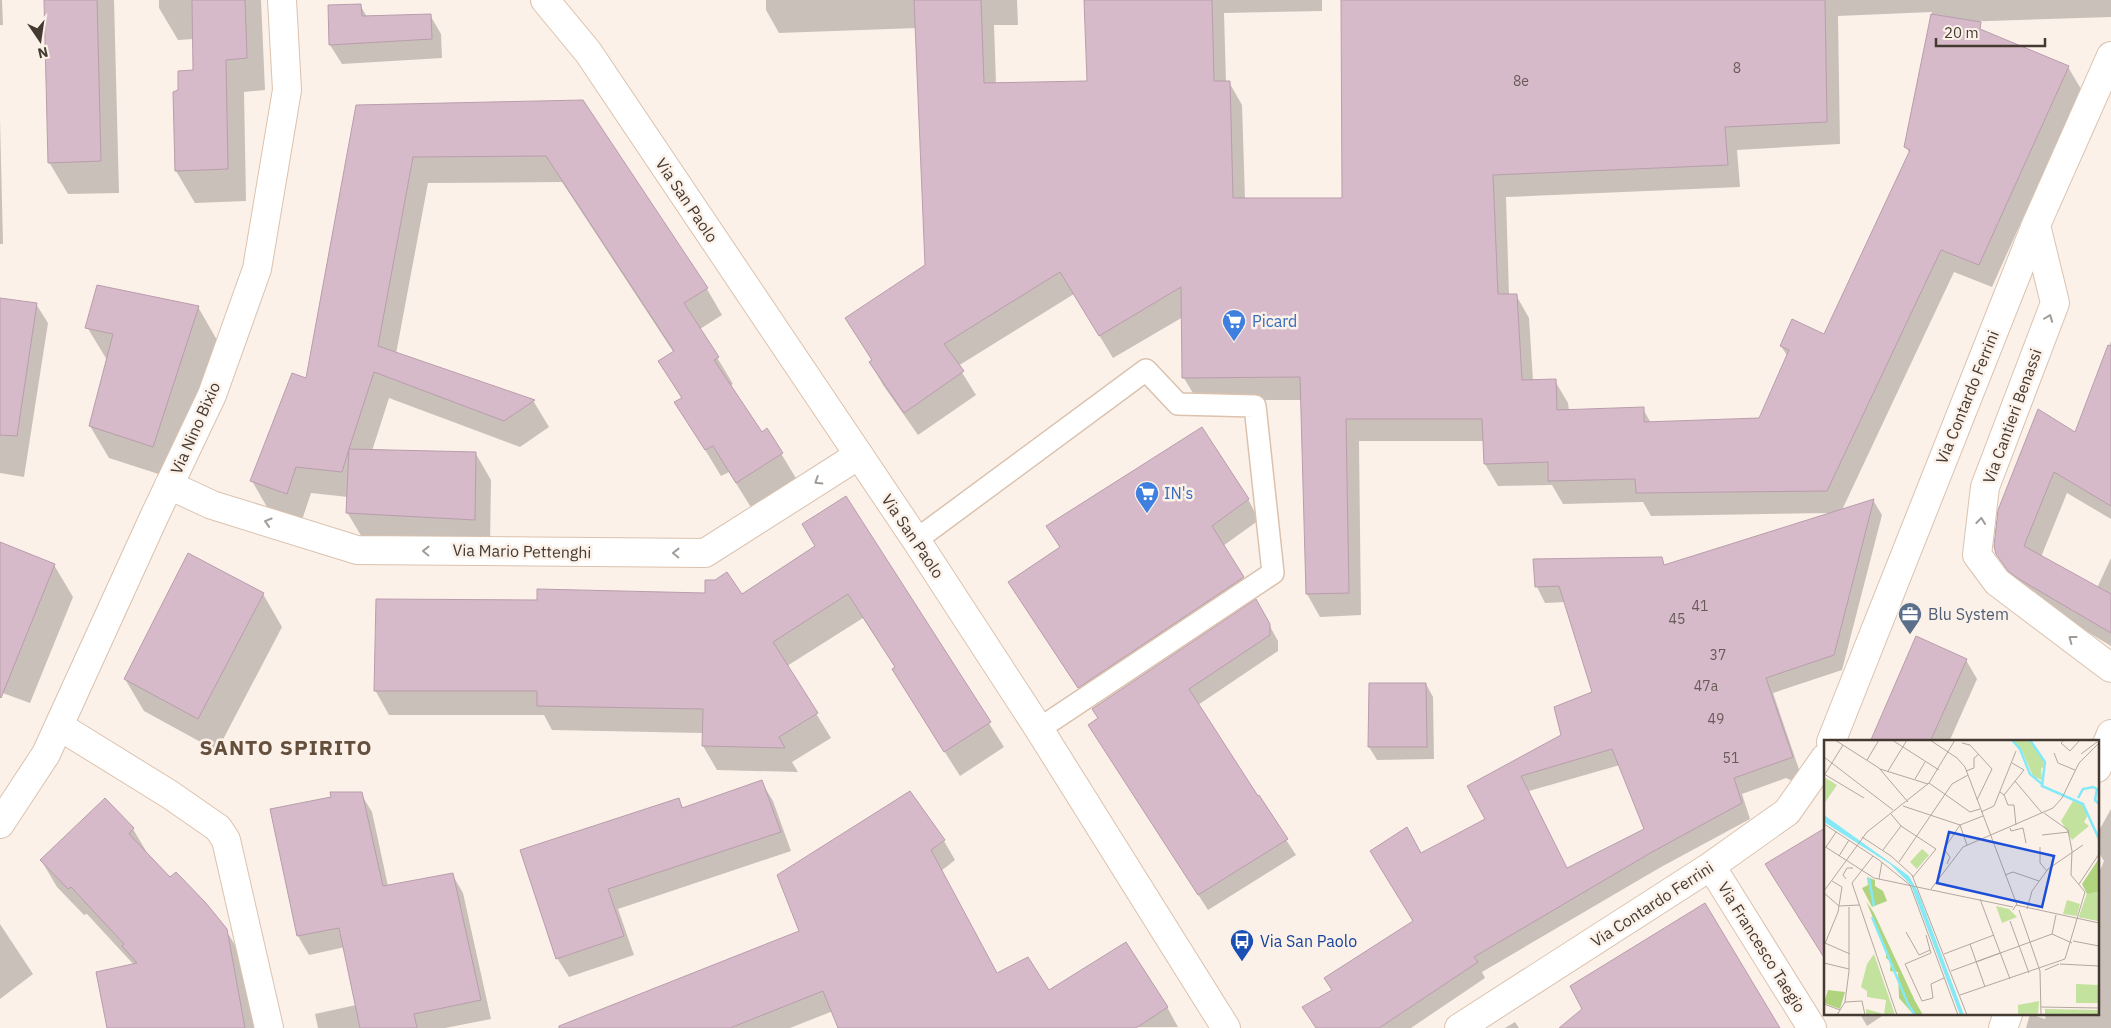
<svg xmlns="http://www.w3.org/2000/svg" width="2111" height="1028" viewBox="0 0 2111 1028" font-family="'IBM Plex Sans',sans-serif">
<rect width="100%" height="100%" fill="#fbf1e8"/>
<!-- shadow -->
<path fill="#0003" fill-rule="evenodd" d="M0,0H2L3,25H0Z
M45,0H114L119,193L68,194L49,162Z
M159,0H261L265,90L244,92L246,201L195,203L176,171L180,91L194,71V39L178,40L159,8Z
M766,0H1017L1018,25H994L996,84L1088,82L1085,0H1322V11L1224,13L1226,82H1229L1242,105L1245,199H1343L1342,0H2111V17L1959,22L2068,67L2081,89L1992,287L1954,272L1842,510L1873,500L1882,515L1842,670L1773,693L1805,787L1786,778L1742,794L1750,819L1661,867L1482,972L1485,978L1411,1028H1316L1333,991L1414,922L1421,854L1487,820L1469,787L1563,735L1594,693L1565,602L1545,603L1537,587L1534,560L1661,558L1665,566L1830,513L1651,516L1643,502L1563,504L1552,485L1498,486L1485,464L1484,441H1359L1361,615L1320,617L1307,594L1302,400H1197L1184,378L1183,317L1113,358L1074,294L958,366L976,395L918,435L883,385L870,362L872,361L847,319L926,266L917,28L779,33L766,10ZM1932,12L1906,147L1910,154L1824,335L1781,346L1788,357L1760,419L1651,423L1643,409L1569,411L1568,403L1555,381H1533L1529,318L1516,295H1509L1506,197L1740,187L1737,150L1840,144L1838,16ZM1620,765L1645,830L1567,869L1529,791Z
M360,5L367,17L430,15L441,34L442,58L342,64L330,45Z
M582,101L707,289L722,315L700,329L733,384L730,386L762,433L767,430L797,480L752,509L729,472L721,476L676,402L682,399L660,361L674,353L562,182L428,183L396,354L534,402L549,427L520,447L389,398L372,451L476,454L491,480L490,545L363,539L347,512L348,497L311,493L302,520L267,507L252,481L307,380L357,106Z
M0,119L3,244H0Z
M0,299L36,304L48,323L24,477L0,473Z
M198,307L217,340L171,478L109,458L90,426L107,360L87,327Z
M2111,341V519L2067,493L2041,557L2097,588L2111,558V646L2023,593L1997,553L2076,434Z
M846,497L1004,747L960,776L908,694L896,668L863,618L787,666L831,738L792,762L798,772L717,770L703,746V733L552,730L544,715H389L375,690L538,601L741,595L817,547Z
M1248,499L1259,520L1223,546L1254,597L1091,708L1022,603L1060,548L1048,527Z
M0,544L54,565L73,597L30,703L0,692Z
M189,555L263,594L282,627L217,751L144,711L125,679Z
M1256,601L1278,641V651L1198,705L1296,855L1208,910L1089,725Z
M1966,660L1977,679L1949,742H1872Z
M1426,684L1433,697L1434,759L1377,760L1369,747Z
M761,781L773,801L791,851L618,909L634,955L569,977L557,958L521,851L678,799L684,809Z
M361,794L372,812L388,886L452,874L463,893L491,1019L445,1028H318L315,1014L356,1005L345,947L309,955L298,936L271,810Z
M105,800L133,829L149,856L170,879L226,930L242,957L255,1028H109L134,965L87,914L84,915L57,887L41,860Z
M2111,809V1028H2026L2030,1014L2045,1019L2046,1014H2097V877L2104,861L2097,850V834Z
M944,841L955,860L941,871L997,974L1049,992L1167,1007L1178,1027L843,1028L833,1011L790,1028H592L801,932Z
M0,924L33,974L0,999Z
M1860,1014H1885L1867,1026Z
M1515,1022L1519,1028H1505Z"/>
<!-- building -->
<path fill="#d7bac9" stroke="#b99dac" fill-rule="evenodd" d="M44,0H97L101,161L48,163Z
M192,0H245L247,58L226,60L228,169L175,171L173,92L178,90V71L193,70Z
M914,0H981L984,83L1087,81L1084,0H1212L1214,81H1230L1233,198H1342L1341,0H1825L1827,122L1725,127L1728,165L1493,175L1498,294H1517L1522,380L1556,379L1557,410L1644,407V422L1759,418L1789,350L1780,346L1792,319L1824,334L1910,150L1904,147L1931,14L1981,22L1980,29L2069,66L1979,265L1941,250L1827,491L1636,493L1635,479L1548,481V462L1484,464L1482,419H1346L1349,593L1306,594L1300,377L1182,378L1181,287L1099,336L1060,272L944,344L964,371L904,413L869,362L872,360L845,318L925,265Z
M361,4L362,16L431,14L432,39L329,45L328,5Z
M583,100L708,288L684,303L719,357L714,360L762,432L767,428L783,453L736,483L713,446L705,450L674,402L682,398L658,361L674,351L546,156L413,157L378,346L535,400L504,421L374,372L349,449L476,452L475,520L346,513L349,449L342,472L296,467L287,494L250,481L292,373L306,378L356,105Z
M97,285L199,306L153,447L89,426L113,334L85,328Z
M0,298L37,303L17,436L0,435Z
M2108,345L2111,346V506L2054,472L2024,546L2111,594V633L2019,579L2008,571L1996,554L1994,546L1998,510L2038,409L2075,432Z
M1202,427L1249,499L1212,526L1244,577L1078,688L1008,582L1060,547L1046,526Z
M846,496L991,722L944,752L892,669L895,667L848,594L773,642L818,713L779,737L785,748L702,746L703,709L537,706V691H374L376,599L537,600V589L705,593V580H715L727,572L742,594L815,546L802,524Z
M1874,499L1834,655L1766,678L1793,757L1734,778L1742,803L1652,852L1474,957L1478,962L1379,1028H1316L1302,1007L1332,990L1324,978L1413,921L1370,851L1407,827L1421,853L1485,819L1467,786L1561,735L1554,707L1592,692L1559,586L1535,587L1533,559L1662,557L1664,565ZM1612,749L1644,829L1567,868L1521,776Z
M0,542L55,564L1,698L0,697Z
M188,553L264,593L198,719L124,679Z
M1256,599L1270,624V635L1189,689L1258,796L1259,795L1288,839L1198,895L1088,725L1098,718L1092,709Z
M1916,636L1967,659L1930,742H1870Z
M1369,683H1426L1427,747H1368Z
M762,780L781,832L608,889L624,936L556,959L520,850L679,798L682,808Z
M910,791L945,840L931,850L997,973L1028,957L1049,990L1126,942L1168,1007L1136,1028H838L823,991L730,1028H559V1026L799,931L777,875Z
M330,792H362L383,886L453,873L481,1000L414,1014L417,1028H360L339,928L297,936L270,809L331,797Z
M105,798L134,828L129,834L170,877L176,872L206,903L227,929L245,1028H107L96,972L137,963L122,946L124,944L71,887L68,889L40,860Z
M1825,828V959L1765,864Z
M1705,903L1780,1028H1559L1582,1009L1570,986Z"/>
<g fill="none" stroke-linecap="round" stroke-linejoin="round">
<!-- lane casing -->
<g stroke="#dbc2ae" stroke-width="24">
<path id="lane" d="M916,540L1146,370L1178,404L1255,406L1273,573L1039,729"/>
</g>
<!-- street casing -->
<g stroke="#dbc2ae" stroke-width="30">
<path id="street" d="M2036,225L2055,303L1985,487L1977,555L1997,582L2111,668
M169,485L212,505L357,550L705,553L859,455
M59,726L169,794L218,828L226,840L269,1028
M1831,742L2036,225L2111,56
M2097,768L2111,734
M0,824L46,754L154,517L212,395L257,269L287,90L282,0
M1711,866L1812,1028
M1459,1028L1711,866L1787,812L1825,758
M2003,1028L2008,1014"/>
</g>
<!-- secondary casing -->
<g stroke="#dbc2ae" stroke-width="30">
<path id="secondary" d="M545,0L588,52L916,540L1039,729L1226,1028"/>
</g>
<!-- lane -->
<use href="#lane" stroke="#fff" stroke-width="21"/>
<!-- street -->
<use href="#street" stroke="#fff" stroke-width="28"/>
<!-- secondary -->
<use href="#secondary" stroke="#fff" stroke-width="28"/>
</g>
<!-- one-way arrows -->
<defs><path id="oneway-chevron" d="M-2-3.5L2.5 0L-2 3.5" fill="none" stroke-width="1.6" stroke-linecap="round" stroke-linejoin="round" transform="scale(1.25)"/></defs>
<g stroke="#a29c98">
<use href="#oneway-chevron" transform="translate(2049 318) rotate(-69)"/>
<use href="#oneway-chevron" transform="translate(818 481) rotate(148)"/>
<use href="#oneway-chevron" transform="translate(1981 521) rotate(-83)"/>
<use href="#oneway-chevron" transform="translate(268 522) rotate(-163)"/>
<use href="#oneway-chevron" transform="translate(426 551) rotate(-179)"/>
<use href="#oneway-chevron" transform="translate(676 553) rotate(-179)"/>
<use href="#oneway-chevron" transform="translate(2072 639) rotate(-143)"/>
</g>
<!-- icons -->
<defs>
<g id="supermarket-pin" transform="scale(1.25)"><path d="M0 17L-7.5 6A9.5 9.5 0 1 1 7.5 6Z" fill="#3f7fe0" stroke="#fbf1e8"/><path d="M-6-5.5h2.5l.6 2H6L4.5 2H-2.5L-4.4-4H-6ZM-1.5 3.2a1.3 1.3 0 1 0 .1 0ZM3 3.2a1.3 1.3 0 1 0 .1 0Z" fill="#fff"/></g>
<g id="office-pin" transform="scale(1.25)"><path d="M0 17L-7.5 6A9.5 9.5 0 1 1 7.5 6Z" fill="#5c6f8a" stroke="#fbf1e8"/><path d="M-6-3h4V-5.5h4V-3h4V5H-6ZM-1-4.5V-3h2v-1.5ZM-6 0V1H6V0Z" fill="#fff"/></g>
<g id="bus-pin" transform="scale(1.25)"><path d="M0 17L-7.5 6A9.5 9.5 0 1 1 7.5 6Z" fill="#1a4fb4" stroke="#fbf1e8"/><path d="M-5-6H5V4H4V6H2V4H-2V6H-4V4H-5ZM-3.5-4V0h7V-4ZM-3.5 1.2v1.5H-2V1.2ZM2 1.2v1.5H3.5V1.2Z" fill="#fff"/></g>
</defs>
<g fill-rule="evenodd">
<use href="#supermarket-pin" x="1234" y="321"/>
<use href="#supermarket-pin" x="1147" y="493"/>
<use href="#office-pin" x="1910" y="614"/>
<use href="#bus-pin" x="1242" y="941"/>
</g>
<g text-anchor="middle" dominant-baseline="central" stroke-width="5" stroke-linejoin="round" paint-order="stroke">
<!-- number labels -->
<g font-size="14" fill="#695a58">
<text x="1737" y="68">8</text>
<text x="1521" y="81">8e</text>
<text x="1700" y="606">41</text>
<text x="1677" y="619">45</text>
<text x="1718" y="655">37</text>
<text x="1706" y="686">47a</text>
<text x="1716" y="719">49</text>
<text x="1731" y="758">51</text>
</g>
<!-- street labels -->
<g font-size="16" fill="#443a32" stroke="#fbf1e8">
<text transform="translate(687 200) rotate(56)">Via San Paolo</text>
<text transform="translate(1967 397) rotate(-68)">Via Contardo Ferrini</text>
<text transform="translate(2012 416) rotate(-70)">Via Cantieri Benassi</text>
<text transform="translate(195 428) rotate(-66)">Via Nino Bixio</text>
<text transform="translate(913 536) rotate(56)">Via San Paolo</text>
<text transform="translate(522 551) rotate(1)">Via Mario Pettenghi</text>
<text transform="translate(1652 904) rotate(-33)">Via Contardo Ferrini</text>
<text transform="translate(1762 947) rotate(58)">Via Francesco Taegio</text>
</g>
<!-- shop labels -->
<g font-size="16" fill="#366cbe" stroke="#fbf1e8" text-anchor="start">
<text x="1252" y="321">Picard</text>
<text x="1164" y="493">IN's</text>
</g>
<!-- service labels -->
<g font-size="16" fill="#4e5e75" stroke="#fbf1e8" text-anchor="start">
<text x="1928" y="614">Blu System</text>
</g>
<!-- transit labels -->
<g font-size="16" fill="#164399" stroke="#fbf1e8" text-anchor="start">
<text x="1260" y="941">Via San Paolo</text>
</g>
<!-- district labels -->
<g font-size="21" font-weight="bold" letter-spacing="1" fill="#644f3d" stroke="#fbf1e8">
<text x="286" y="747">SANTO SPIRITO</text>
</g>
</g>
<!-- overview -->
<g transform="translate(1824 740)">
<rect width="275" height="275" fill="#fbf1e8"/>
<path d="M252,244L275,245V263H252Z" fill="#c3e29e"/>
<path d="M274,120L275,121V181L255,177L263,154L258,144ZM43,137L51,140V146L59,151L63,161L48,167L38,148L44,145ZM42,161L50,173L91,261L99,275H90L75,258L74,232L66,231L67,222L62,218V209ZM4,250L21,252L16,269L0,263Z" fill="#afd47d"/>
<path d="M221,269L275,270V275H221Z" fill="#c3e29e"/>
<path d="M0,37L13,45L0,64ZM98,109L105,115L93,129L86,122ZM275,151V181L255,177L263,154ZM243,160L256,164L253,176L239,174ZM172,166L185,169L193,177L178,183ZM215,261L214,275H194V265Z" fill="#c3e29e"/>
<path d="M188,0H206L216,13L221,25L217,29L218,40L209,36L199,13ZM249,61L260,65L263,77L260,82L265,86L248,100L237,81ZM50,214L71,275H42V269L60,274L62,260L43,257V251L37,247L43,224Z" fill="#c3e29e"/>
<path d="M0,75L85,136L94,152L140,275H136L87,145L66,124L0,82Z" fill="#84e9f7"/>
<path fill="none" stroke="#84e9f7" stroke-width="2.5" d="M188,0L196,9L206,34L218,44M206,0L221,22L218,46L259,64L275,99M254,58L259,49L269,47L273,49L271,60L275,64M45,138L50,166M48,177L84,264L91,275"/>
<path fill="none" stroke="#b2a89f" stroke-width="1" d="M11,0L55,28L84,62M68,0L115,30M106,0L133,18L141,27L193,165M240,0L237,3L246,11L256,0M138,3L146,5L168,29L153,60M230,13L234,23L251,30M257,14L273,2M0,17L69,70M43,20L55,0M56,29L104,44M64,31L83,0M142,31L150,28V18L155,14M0,34L40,58M1,34L19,5M91,39L101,22M191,41L218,73M105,43L146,72L156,69M176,52L180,55L200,30L188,23M180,55L184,65H190L192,85M79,66L136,85L120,109L126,117L123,124M157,72L170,66L192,11M220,73L244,90L248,111L247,135L261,152L241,219M67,74L77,86L112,109L89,137M0,84L55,120L86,145L134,275M186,88L187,91L199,88L202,103M218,95L245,92M38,97L67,116L88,135L143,275M143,105L136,85L159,76M0,106L50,138L189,167M2,107L12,92M216,107V123L223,131M59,110L77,86M15,116L25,100M75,122L128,44L144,35M181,135L189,132L215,141M22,139L19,135L23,128H29M55,139L58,122M28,143L73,275M28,143L49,116M255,144L275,114M107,149L139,107L229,68L238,58L255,23L275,3M0,151L43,92L105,43L131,0M0,153L15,166L35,165M156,159L186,239M203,169L208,151L224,129L259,105M189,170L192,165L275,183M195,170L216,231L217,275M186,181L205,233M82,192L95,215L106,210L102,195M228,194L248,203M249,201L275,206M1,203L26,214M146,204L161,247M0,206L14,172L18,147L8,141M106,210L107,213L81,224L98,261L109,258L107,244L120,238M120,214L170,195M152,222L228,194L232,175M0,223L25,229M236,224L275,226M221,230L235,224M127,231L176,213M136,255L241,219M21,262L38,261L41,275M0,264L16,270M217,267L275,268M13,275L21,262L25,231V167"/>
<path fill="#1d4ed8" fill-opacity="0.15" stroke="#1d4ed8" stroke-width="2.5" d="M125,92L230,116L218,167L113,143Z"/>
<rect width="275" height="275" fill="none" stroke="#443a32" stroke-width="2.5"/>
</g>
<!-- north arrow -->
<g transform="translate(40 40) rotate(167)" stroke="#fbf1e8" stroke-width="4" paint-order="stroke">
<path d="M0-4L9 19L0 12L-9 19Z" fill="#443a32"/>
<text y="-8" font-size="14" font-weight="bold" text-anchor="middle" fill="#443a32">N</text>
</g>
<!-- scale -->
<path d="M1936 38v8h109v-8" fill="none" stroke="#443a32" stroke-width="2.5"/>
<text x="1944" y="38" font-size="15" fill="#443a32" stroke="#fbf1e8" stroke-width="4" paint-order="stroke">20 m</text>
</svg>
